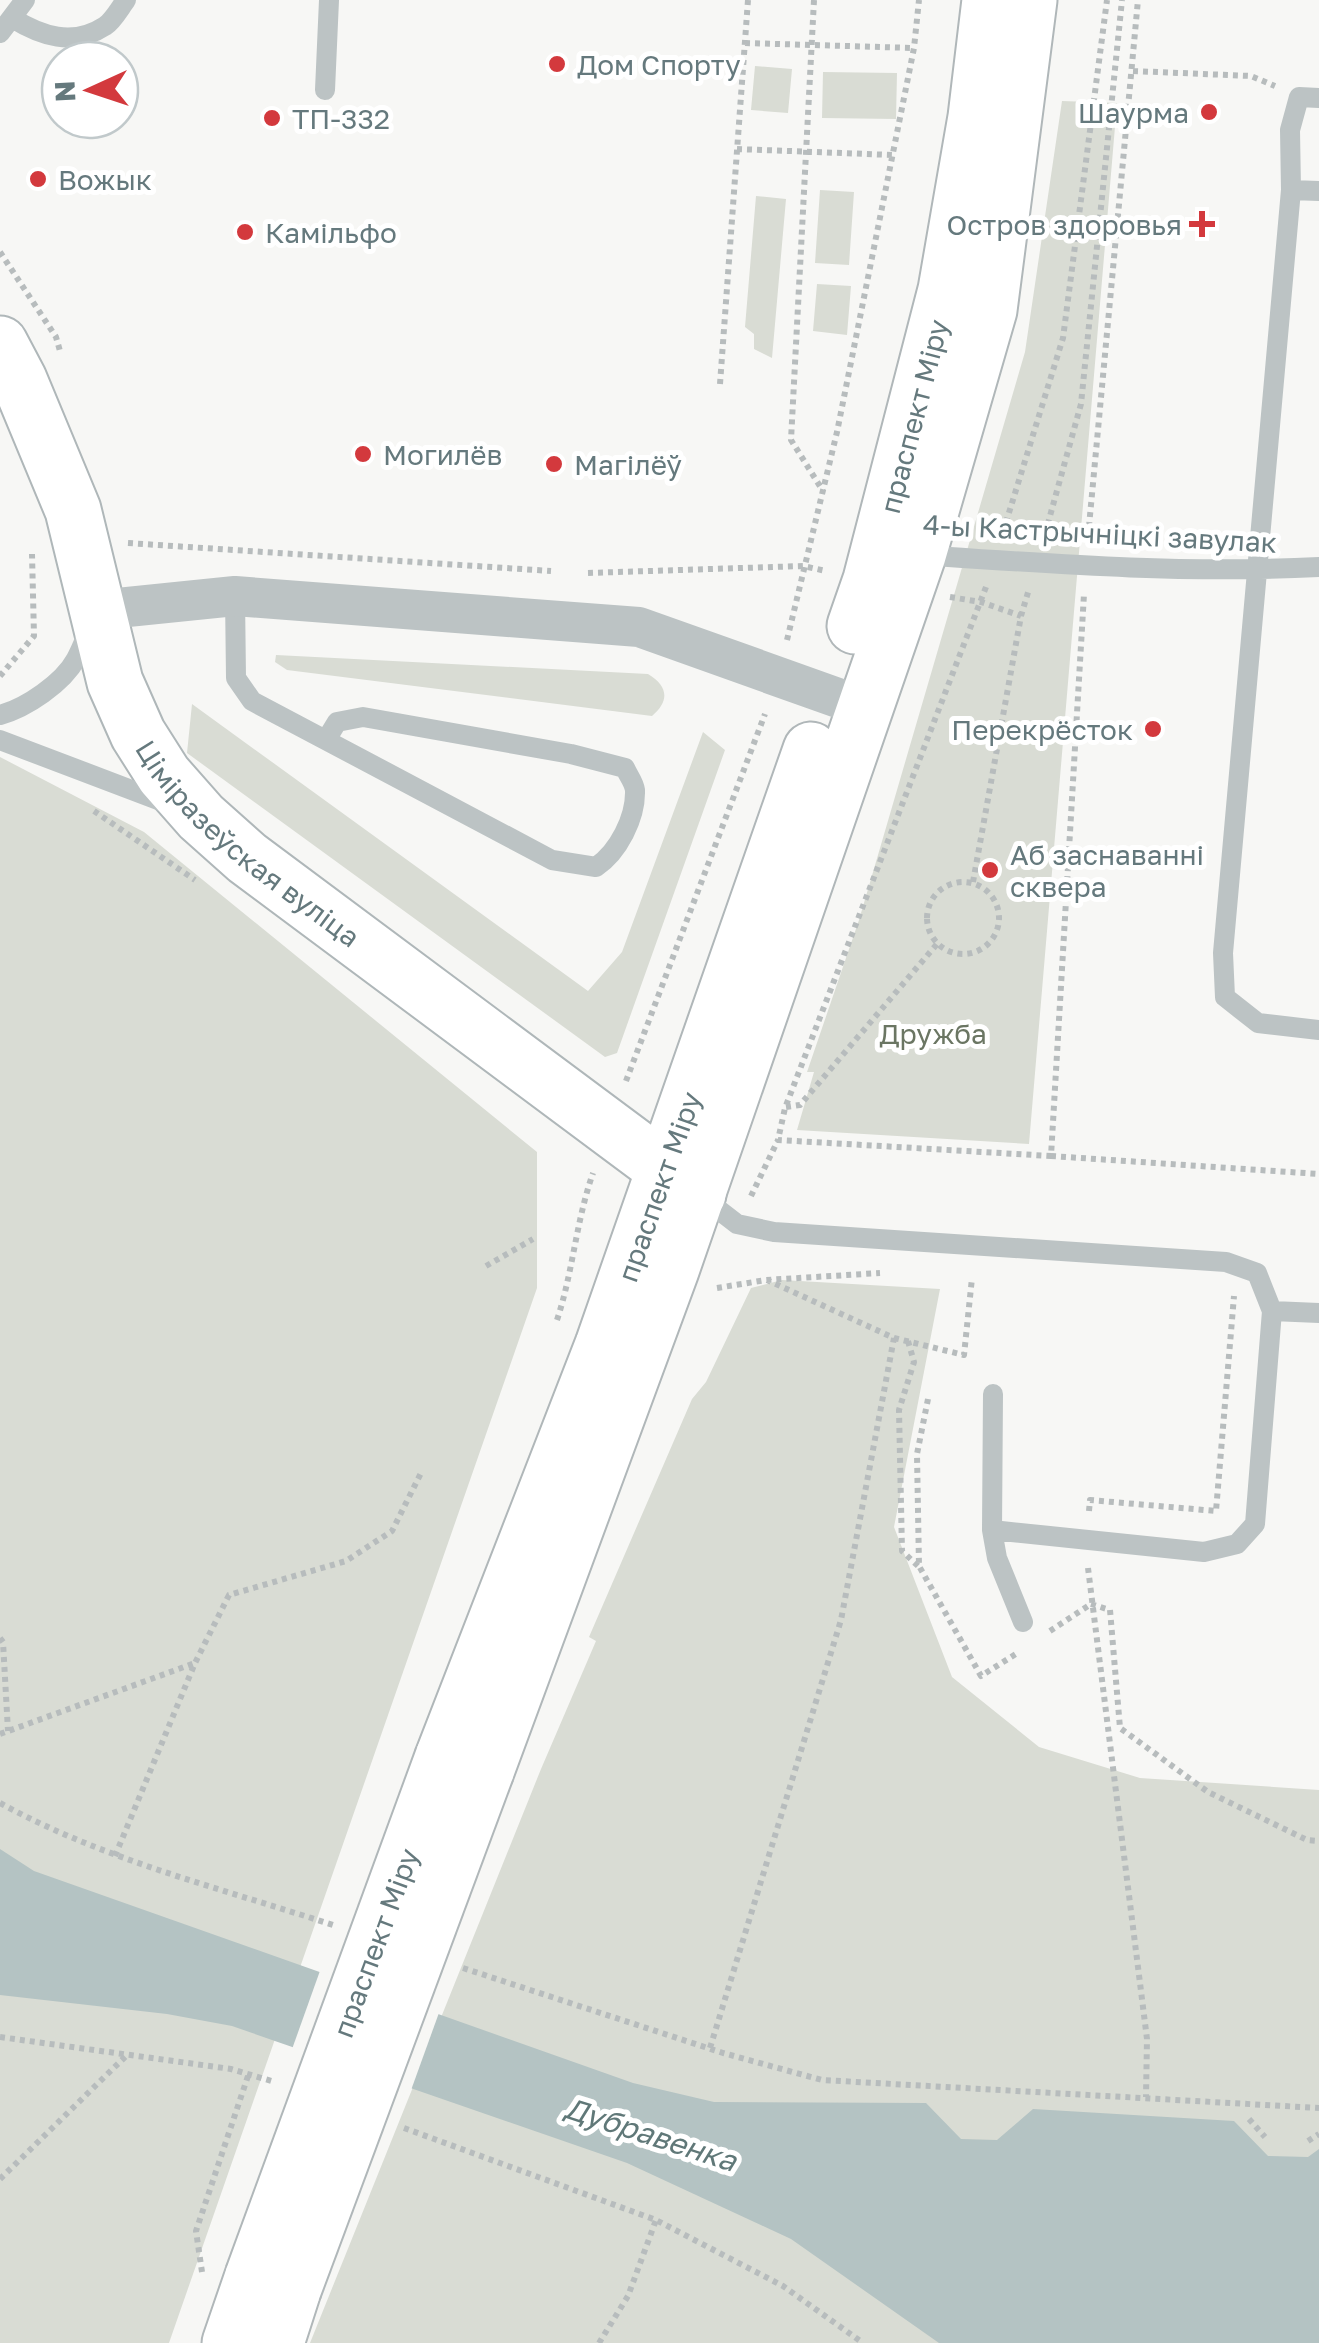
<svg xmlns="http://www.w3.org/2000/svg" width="1319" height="2343" viewBox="0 0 1319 2343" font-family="'Golos Text',sans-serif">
<rect width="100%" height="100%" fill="#f7f7f5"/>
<!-- green -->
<path fill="#d9dcd4" d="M755,66L792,69L788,113L751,110Z
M823,72L897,73L896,119L822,118Z
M1062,101L1117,103L1029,1144L797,1130L814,1072H807L859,920L1025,352Z
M820,190L854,192L849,265L815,263Z
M756,196L786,199L772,358L754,349V334L745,327Z
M817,284L851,286L847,335L813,331Z
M276,655L648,674C668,686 670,701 652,716L287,670L275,662Z
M192,704L588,991L622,952L703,732L725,750L617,1053L605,1057L187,753Z
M0,757L144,832L537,1152V1288L169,2343H0Z
M782,1280L940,1289L894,1527L952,1677L1039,1747L1140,1778L1319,1790V2343H310L541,1769L596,1641L589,1637L692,1399L706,1382L751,1288Z"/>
<!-- water -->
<path fill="#b4c3c3" d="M0,1849L34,1871L633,2083L714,2102L926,2103L961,2139L997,2140L1033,2109L1234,2121L1268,2156L1308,2157L1319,2149V2343H939L791,2239L627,2163L232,2026L167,2014L0,1995Z"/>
<!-- pier -->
<path fill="#f7f7f5" d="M321,1968L440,2010L410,2093L291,2052Z"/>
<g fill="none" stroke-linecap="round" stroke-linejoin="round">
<!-- secondary casing -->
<g stroke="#afb7b9" stroke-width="59">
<g id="secondary">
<path id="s1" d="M0,344L19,380L73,510L115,682L138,734L164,775L201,817L247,858L698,1194"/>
</g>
</g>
<!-- primary casing -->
<g stroke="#b0b7b9" stroke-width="59">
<g id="primary">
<path id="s2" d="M855,626L871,580L946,290L976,117L990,0"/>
<path id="s3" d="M443,1757L603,1345L811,750"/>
<path d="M486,1771L671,1270L918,555L989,310L1029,0"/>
<path d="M230,2343L253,2276"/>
<path d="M276,2343L293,2290"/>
</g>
</g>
<!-- path -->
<path stroke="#b7bcbd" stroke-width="6" stroke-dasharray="5 5" stroke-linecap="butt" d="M814,0L791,440L823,491
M745,43L914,48
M1133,71L1251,76L1275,86
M737,149L893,155
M0,252L56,337L60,351
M720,384L748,0
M1003,532L1063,338L1107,0
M1045,534L1081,404L1122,0
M1088,537L1138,0
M128,543L551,571
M588,573L803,566L826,571
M986,587L785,1108L778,1140L1051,1156L1084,594
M950,597L981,602L1021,616
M787,640L837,432L914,48L919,0
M0,676L34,636L32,554
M94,811L195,880
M927 918a36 36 0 1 1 72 0a36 36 0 1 1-72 0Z
M973,882L1021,616L1029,589
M626,1081L765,714
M786,1107L800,1105L937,944
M1051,1156L1319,1174
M751,1196L778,1140
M486,1266L533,1239
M717,1288L766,1280L880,1273
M557,1320C573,1272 576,1221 593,1173
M894,1338L964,1355L972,1278
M908,1341L914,1362L899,1410L902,1551L918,1566
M928,1399L917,1454L919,1566L981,1676L1019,1652
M1089,1511L1090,1500L1216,1511L1234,1296
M1088,1568L1147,2039L1146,2097
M1091,1604L1110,1610L1120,1728L1208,1792L1307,1840L1319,1841
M1050,1631L1091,1604
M0,1638L3,1642L8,1731
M0,1734L195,1663
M0,1803C104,1860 220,1888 333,1925
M115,1856L195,1663L229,1595L346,1561L392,1531L422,1471
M463,1968L723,2053L822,2080L1319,2108
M0,2037L231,2069L275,2082
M710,2048L841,1620L894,1338L767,1280
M1249,2119L1265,2137
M404,2128L656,2220L783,2286L863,2343
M1308,2141L1319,2134
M0,2179L127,2055
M202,2272L196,2231L249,2073
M599,2343L628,2296L656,2220"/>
<!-- service -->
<path stroke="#bcc3c4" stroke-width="20" d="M12,18C41,36 73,47 105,26C113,21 120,8 126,0
M0,33L25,0
M325,90L329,0
M1319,98L1299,97L1290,130L1291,190L1223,953L1225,997L1258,1023L1319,1030
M1291,190L1319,191
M921,555C1053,564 1186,574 1319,567
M235,596L236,678L252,701L552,860L596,867C618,852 636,818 635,790C634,782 628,775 625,768L571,754L363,717L337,722L326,740
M0,715C26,708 63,683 76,659C81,650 85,639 89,630
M0,740L171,805
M702,1197L737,1224L774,1232L1226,1262L1257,1273L1272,1311L1255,1524L1237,1544L1204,1552L992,1530L993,1394
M1272,1311L1319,1313
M992,1530L997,1558L1023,1622"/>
<!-- minor -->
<path stroke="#bcc3c4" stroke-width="40" d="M98,610L235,596L639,627L866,708"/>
<!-- secondary -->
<use href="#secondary" stroke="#fff" stroke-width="55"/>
<!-- primary -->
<use href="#primary" stroke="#fff" stroke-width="55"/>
<!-- primary-bridge casing -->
<g stroke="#b0b7b9" stroke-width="59" stroke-linecap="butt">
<g id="primary-bridge">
<path id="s4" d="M253,2276L443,1757"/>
<path d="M293,2290L486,1771"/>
</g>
</g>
<!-- primary-bridge -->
<use href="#primary-bridge" stroke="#fff" stroke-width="55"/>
</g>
<!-- markers -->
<g fill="#d3393d" stroke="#fff" stroke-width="4">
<circle cx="557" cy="64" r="10"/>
<circle cx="1209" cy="112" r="10"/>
<circle cx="272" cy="118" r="10"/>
<circle cx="38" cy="179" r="10"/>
<path d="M1197 209h10v10h10v10h-10v10h-10v-10h-10v-10h10z"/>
<circle cx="245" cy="232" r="10"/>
<circle cx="363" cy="454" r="10"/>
<circle cx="554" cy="464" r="10"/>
<circle cx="1153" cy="729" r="10"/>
<circle cx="990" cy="870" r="10"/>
</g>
<g text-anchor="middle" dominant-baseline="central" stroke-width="10" stroke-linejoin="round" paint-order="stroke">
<!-- poi labels -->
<g font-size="28" fill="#65797d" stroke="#fff" text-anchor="start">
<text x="577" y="64">Дом Спорту</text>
<text x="1189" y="112" text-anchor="end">Шаурма</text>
<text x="292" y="118">ТП-332</text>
<text x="58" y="179">Вожык</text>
<text x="1182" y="224" text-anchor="end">Остров здоровья</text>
<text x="265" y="232">Камільфо</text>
<text x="383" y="454">Могилёв</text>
<text x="574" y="464">Магілёў</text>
<text x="1133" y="729" text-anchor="end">Перекрёсток</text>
<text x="1010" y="854">Аб заснаванні<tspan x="1010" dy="32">сквера</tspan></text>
</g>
<!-- street labels -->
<g font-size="28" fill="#65797d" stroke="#fff">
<text stroke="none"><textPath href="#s2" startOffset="218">праспект Міру</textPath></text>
<text transform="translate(1100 533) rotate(3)">4-ы Кастрычніцкі завулак</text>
<text stroke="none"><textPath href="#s1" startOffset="572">Ціміразеўская вуліца</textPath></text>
<text stroke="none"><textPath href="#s3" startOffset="610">праспект Міру</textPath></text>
<text stroke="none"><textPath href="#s4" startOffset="355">праспект Міру</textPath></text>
</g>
<!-- park labels -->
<g font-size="28" fill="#6b7663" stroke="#fff">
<text x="933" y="1033">Дружба</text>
</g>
<!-- water labels -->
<g font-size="30" font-style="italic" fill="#607878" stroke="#fff">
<text transform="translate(651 2134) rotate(18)">Дубравенка</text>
</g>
</g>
<!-- north arrow -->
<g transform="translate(90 90) rotate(267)"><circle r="48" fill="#ffffff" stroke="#c1c9cb" stroke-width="2.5"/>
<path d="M0-8L18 38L0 25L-18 38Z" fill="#d3393d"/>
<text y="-15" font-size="28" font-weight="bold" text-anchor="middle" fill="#65797d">N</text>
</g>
</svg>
